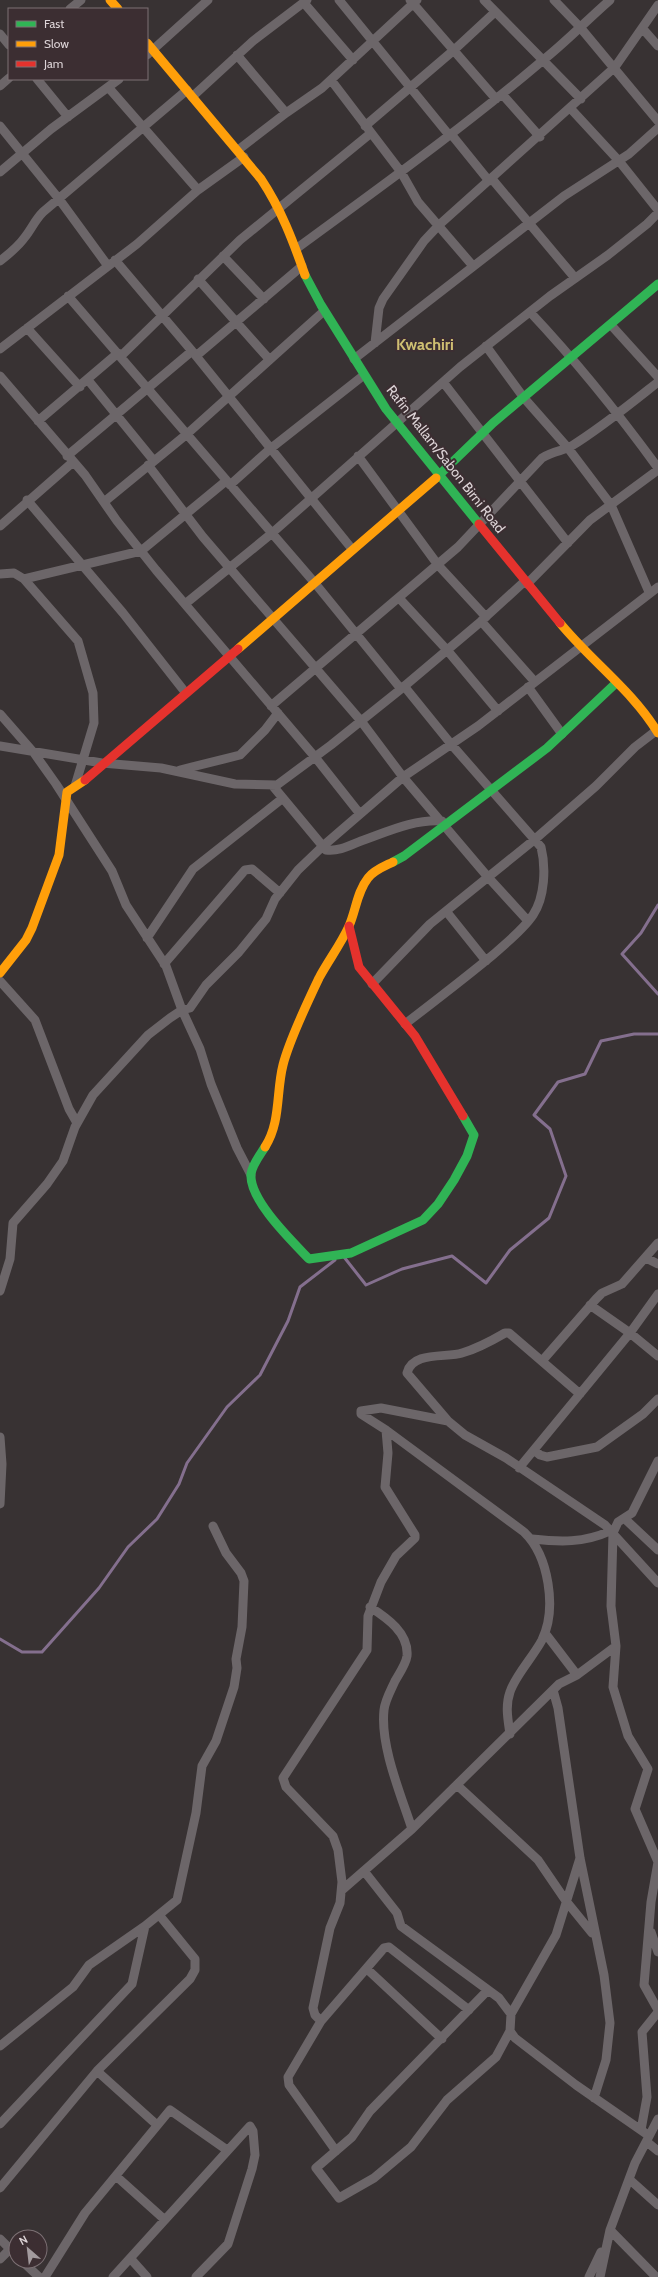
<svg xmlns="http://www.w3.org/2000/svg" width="658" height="2277" viewBox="0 0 658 2277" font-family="Cabin,sans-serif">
<rect width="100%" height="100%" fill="#383233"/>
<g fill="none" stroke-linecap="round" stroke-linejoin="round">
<!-- stream -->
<path stroke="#846f8e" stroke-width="3" d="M658,905L641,933L622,954L658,994
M344,1257L366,1285L402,1269L452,1256L486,1283L510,1250L549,1218L566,1176L550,1129L534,1115L558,1082L585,1074L601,1041L634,1034H658
M0,1639L22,1652H42L99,1588L128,1547L157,1519L179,1484L187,1463L227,1407L260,1375L288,1321L300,1287L335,1260"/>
<!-- street -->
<path stroke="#6c6669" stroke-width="9" d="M339,0L449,135
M410,0L496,99
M484,0L581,99
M554,0L579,26L658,121
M304,3L353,60
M70,9L81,0
M643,29L658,46
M0,34L9,45
M147,55L208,0
M237,55L286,113
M37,79L68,117
M331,80L401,172L418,202L473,266
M0,86L9,78
M108,87L198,190
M502,94L540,137
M192,97L253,41L307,0
M571,109L619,161L658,210
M0,126L59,199L108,266
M365,126L454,50L495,12
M451,134L489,181
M238,150L286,113L322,88L417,0
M0,172L51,129L119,79
M492,179L575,278
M296,249C379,188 463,128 542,61C566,42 587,20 610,0
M223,256L264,299
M115,260L192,351L352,549
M0,261C9,254 18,247 25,237C32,228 35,220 43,212L187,90
M198,279L269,359
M68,296L314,582L401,689
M530,312C576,361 618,413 658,468
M611,325L658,377
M27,328L80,387
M375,343L379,308L383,299L424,241L439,225L615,67L658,5
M486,346L524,398L568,448L611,505L649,592
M0,349L137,244L198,190L244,157
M121,356L240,240L371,133
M196,356L302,266
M354,359L564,196L629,154L658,128
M0,376L85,475L117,521L156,570L315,757L360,814
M88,380L154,461
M443,382L568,543
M38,421L118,353
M67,456L192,351
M358,456L438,565L486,617
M148,465L203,537L361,721L403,777L487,876L528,921
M230,485L270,449L364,375
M27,500L123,613L185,692
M104,502L187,434L324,311
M0,526L73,462
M0,574L14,573L24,579L78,641L93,693L94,723L75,786
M24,579L141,551L226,481
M527,584L590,520L658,470
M399,598L447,650L498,711
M185,604L271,534L460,367L550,296L608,255L647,224L658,213
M481,621L535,682
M404,686L451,744L541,847C546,867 545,897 533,915C523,930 507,942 494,954C465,978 435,1001 405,1024
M528,687L562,734
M271,706L458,547L542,458C553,451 562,451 570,447C601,428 629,405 658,382
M0,714L34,753L56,784L112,871L126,905L166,966L182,1010L200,1049L211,1084L237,1148L251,1175
M0,746L102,763L161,768L235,784L277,785L331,745L401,689L478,624L525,581
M180,770L240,755L265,730L278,713
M272,785L326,850C338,852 351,845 361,841C387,832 414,819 442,821
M446,911L486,961
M147,938L193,869L283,798
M164,964L245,870L252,869L280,893
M0,981L35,1020L69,1109L77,1123
M372,984L430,924L534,840L596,786L635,747L657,730
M646,1258L658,1264
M0,1291L10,1259L13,1223L47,1184L63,1161L75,1127L93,1095L148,1035L170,1018L182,1010L190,1008L206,985L239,952L266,919L275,899L298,870L323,846L403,777L478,726L658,587
M590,1305L630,1333L658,1356
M542,1361L596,1299L602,1293L622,1284L658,1243
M580,1394L509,1333H505C493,1340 476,1349 462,1353C447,1358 412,1351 407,1373L448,1421L465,1435L506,1458L605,1525L658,1583
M448,1421L381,1408L361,1411V1414L386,1430L524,1532C549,1556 557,1609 542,1640C533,1657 515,1676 510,1692C505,1706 508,1720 510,1734
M0,1437L2,1464L0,1504
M534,1450L540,1455L547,1457L597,1447L643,1414L658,1399
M519,1468L630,1333L658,1294
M624,1518L658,1550
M532,1539C560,1542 584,1543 610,1531
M370,1607C387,1618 409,1633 407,1656C406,1664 399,1674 395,1681C391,1690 385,1700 384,1710C380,1746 401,1795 412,1829
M545,1633L577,1675
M553,1690L558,1708L580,1858L604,1975L610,2023L606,2060L594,2098
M457,1785L538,1860L566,1901L592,1933
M658,1862L635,1809L648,1769L628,1736L613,1687L616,1646L611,1606L613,1533L618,1522L632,1513L658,1461
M658,1862L651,1902L644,1985L658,2010
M364,1871L397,1913L401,1926L499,1998L511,2014
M342,1890L412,1829L559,1684L577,1675L616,1646
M651,1932L658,1952
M367,1969L442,2039
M488,1990L370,2111L352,2137L316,2168L339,2198L374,2178L411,2147L447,2100L496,2057L510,2031L511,2014L556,1935L580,1858
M321,2021L315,2015L313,2008L330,1928L340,1903L342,1882L338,1850L333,1836L286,1787L283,1778L367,1650L368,1616L381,1582L396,1556L415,1538V1535L385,1487L388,1453L386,1430
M510,2031L515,2038L576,2085L648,2135
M0,2046L73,1987L89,1965L145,1926
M97,2071L157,2125
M0,2124L132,1984L145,1926L177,1900L196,1813L202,1766L216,1741L234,1687L237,1668L236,1659L242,1627L244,1581L241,1573L226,1553L213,1526
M641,2130L647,2097L642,2032L658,2012
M647,2142L658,2151
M336,2151L289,2085L288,2077L321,2021L384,1948L389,1947L469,2010
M116,2176L165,2220
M629,2179L658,2205
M0,2188L97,2071L190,1979L195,1970V1959L160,1916
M610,2230L656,2277
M0,2239L16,2255
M130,2258L147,2277
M0,2259L10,2249
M22,2261L39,2277
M45,2277L85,2213L170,2110L227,2150
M113,2277L250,2126L253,2131L255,2155L252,2169L228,2244L196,2277
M589,2277L601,2252
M600,2277L610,2230L635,2163L658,2119"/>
<!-- fast -->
<path stroke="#30b455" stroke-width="9" d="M305,275L321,305L386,409L479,524
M436,478L493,423L658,284
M393,862L404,856L547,748L615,684
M265,1147C260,1155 252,1165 251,1174C249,1200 292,1241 309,1259L351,1253L423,1220L438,1204L454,1180L467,1156L474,1135L463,1116"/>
<!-- slow -->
<path stroke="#ff9f0a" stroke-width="9" d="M110,0L118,9
M147,43L261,179C281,209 293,241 305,275
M560,623C591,661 633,691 658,733
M238,649L436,478
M0,973L26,940L32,928L59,855L67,792L85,780
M265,1147C281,1122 276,1092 283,1065C289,1041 308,1001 319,978C328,961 341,944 349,926C356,910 357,892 368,878C374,870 385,866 393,862"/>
<!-- jam -->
<path stroke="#e5322d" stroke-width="9" d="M479,524L560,623
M85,780L238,649
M349,926L359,967L415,1036L463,1116"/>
</g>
<g text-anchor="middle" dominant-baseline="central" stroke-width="4" stroke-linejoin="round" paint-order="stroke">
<!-- street labels -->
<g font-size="14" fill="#ddd4d7" stroke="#3c2e32">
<text transform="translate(446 459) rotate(52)">Rafin Mallam/Sabon Birni Road</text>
</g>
<!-- quarter labels -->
<g font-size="16" font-weight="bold" fill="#cfbf72" stroke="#3c2e32">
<text x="425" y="344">Kwachiri</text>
</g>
</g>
<!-- legend -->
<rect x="8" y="8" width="140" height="72" fill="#3c2e32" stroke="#7c7074"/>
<rect x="16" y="21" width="20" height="6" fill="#30b455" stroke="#7c7074"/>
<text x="44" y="28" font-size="12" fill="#ddd4d7">Fast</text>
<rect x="16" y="41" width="20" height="6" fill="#ff9f0a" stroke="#7c7074"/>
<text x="44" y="48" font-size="12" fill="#ddd4d7">Slow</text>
<rect x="16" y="61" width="20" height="6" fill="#e5322d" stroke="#7c7074"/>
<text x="44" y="68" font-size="12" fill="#ddd4d7">Jam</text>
<!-- north arrow -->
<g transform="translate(28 2249) rotate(332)"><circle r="19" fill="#3c2e32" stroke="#7c7074"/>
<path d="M0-3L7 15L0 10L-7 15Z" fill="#a39b9e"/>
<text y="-6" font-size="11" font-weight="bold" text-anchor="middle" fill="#ddd4d7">N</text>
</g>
</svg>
